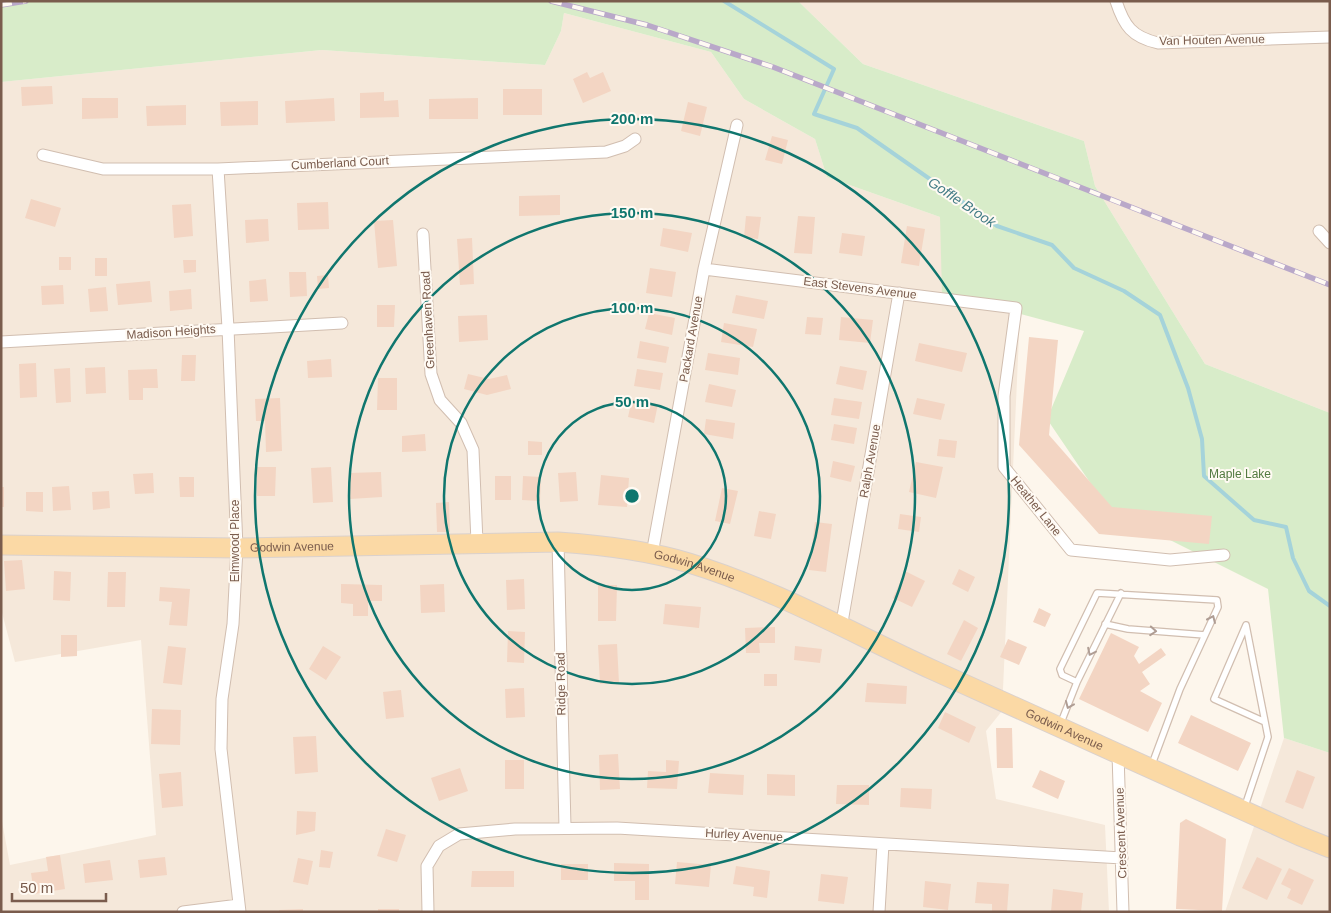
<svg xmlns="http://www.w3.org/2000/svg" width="1331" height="913" viewBox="0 0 1331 913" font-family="Helvetica,sans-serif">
<rect width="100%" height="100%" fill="#fdf6ec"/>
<!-- residential -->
<path fill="#f5e8da" d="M798,1H1330V413L1205,364L1095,186L1084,141L863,64Z
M564,13L711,52L744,99L815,139L827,177L940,217L1020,314L1002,711L986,731L996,799L1105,825L1109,912H1V816L10,865L156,835L141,640L15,662L1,609V82L322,50L545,65L561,31Z
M1284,738L1330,753V912H1225Z"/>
<!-- green -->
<path fill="#d8ecc9" d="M1,1H798L863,64L1084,141L1095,186L1205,364L1330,413V753L1284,738L1268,589L1108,509L1047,419L1084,331L942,293L940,217L827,177L815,139L744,99L711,52L564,13L561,31L545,65L322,50L1,82Z"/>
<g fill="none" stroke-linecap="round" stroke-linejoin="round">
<!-- stream -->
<path stroke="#a5d3da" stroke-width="4" d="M724,1L834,69L814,114L857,128L997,226L1052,245L1074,268L1124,291L1160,315L1188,388L1202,439L1204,476L1254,520L1286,527L1293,558L1309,591L1330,606"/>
</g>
<!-- building -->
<path fill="#f3d5c3" d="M587,72L590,78L603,72L611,91L583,103L573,79Z
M52,86L53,104L22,106L21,87Z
M503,89H542V115H503Z
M384,92V101L398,100L399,117L360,118V93Z
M82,98H118V118L82,119Z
M334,98L335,121L286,123L285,101Z
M478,98V119H429V99Z
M258,101V125L221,126L220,102Z
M688,102L707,107L700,136L681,131Z
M186,105V125L147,126L146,106Z
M772,136L788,140L782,164L765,160Z
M560,195V215L519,216V196Z
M31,199L61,208L55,227L25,218Z
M328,202L329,229L298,230L297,203Z
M191,204L193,236L174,238L172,205Z
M746,216L761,217L758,239L744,237Z
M798,216L815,217L812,254L794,253Z
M268,219L269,241L246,243L245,220Z
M393,220L397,266L378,268L374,221Z
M907,226L925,229L919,266L901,263Z
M663,228L692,233L688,252L660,246Z
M842,233L865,236L862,256L839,253Z
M472,238L474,284L460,285L457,239Z
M59,257H71V270H59Z
M95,258H107V276H95Z
M183,260H196V272L184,273Z
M650,268L676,272L672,297L646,293Z
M289,272H306L307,296L290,297Z
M328,275L329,288L318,289L317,276Z
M266,279L268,301L250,302L249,281Z
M150,281L152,302L118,305L116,284Z
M63,285L64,304L42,305L41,286Z
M106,287L108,311L90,312L88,289Z
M191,289L192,309L170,311L169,291Z
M736,295L768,301L764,319L732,313Z
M377,305H395L394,327H377Z
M649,313L675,318L672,335L645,329Z
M487,315L488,340L459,342L458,316Z
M807,317L823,318L821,335L805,334Z
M841,317L873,320L870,343L839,340Z
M724,323L757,329L753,347L721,342Z
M1029,337L1058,340L1049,435L1112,507L1212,516L1209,544L1099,534L1019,445Z
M640,341L669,347L666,363L637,358Z
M919,343L967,353L962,372L915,361Z
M708,353L740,358L738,375L705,370Z
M182,355H196L195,381H181Z
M331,359L332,377L308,378L307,361Z
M36,363L37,397L20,398L19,364Z
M840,366L867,371L863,390L836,384Z
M105,367L106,393L86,394L85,368Z
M70,368L71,402L56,403L54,369Z
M157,369L158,388H143V400H129L128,370Z
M637,369L663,373L660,390L634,386Z
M468,374L489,379L507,375L511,389L487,395L464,389Z
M378,378H397V410H377Z
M709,384L736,390L732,407L705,402Z
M280,398L282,451L266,452L265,421H256L255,399Z
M834,398L862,402L859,419L831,415Z
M917,398L945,404L941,420L913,414Z
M632,399L658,404L654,423L628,417Z
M706,419L735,423L733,439L704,434Z
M834,424L857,428L854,444L831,440Z
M425,434L426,451L402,452V436Z
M939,439L957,441L955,458L937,456Z
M528,441L542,442V455H528Z
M833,461L855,466L851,482L830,477Z
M916,462L943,467L936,498L909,492Z
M257,467H276L275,496H257Z
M331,467L333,502L313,503L311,468Z
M381,472L382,497L350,499L349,473Z
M576,472L578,501L560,502L558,473Z
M153,473L154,493L135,494L133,474Z
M601,475L629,478L627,507L598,505Z
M495,476H511V500H495Z
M523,476L541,477L540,501L522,500Z
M179,477H194V497H180Z
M69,486L71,510L53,511L52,487Z
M1,487H4V507H1Z
M722,488L738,491L730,524L715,521Z
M109,491L110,508L93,510L92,492Z
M26,492H43V512L26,511Z
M449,502L450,532H437L436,503Z
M759,511L776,514L771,539L754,536Z
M900,514L921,517L919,532L898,529Z
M815,522L832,524L826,572L809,570Z
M22,560L25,589L6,591L4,561Z
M959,569L975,577L968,592L952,584Z
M54,571L71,572L70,601L53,600Z
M905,571L925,581L912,607L893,598Z
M108,572H126L125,607H107Z
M524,579L525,609L507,610L506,580Z
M341,584L382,585V601H368V616H353V604L341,603Z
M444,584L445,612L421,613L420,585Z
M598,585H617L616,621H598Z
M160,587L190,589L187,626L169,625L172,602L159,601Z
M665,604L701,607L699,628L663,624Z
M1039,608L1051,614L1045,627L1033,622Z
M964,620L978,628L961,661L947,654Z
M775,627V643H759L760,653H746L745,628Z
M508,631L525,632L524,663L507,662Z
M1111,633L1139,647L1134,656L1139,664L1161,648L1166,655L1142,672L1150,684L1140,691L1162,703L1148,732L1079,699Z
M61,635H77V656L61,657Z
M1008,639L1027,647L1019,665L1000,657Z
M617,644L619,683L600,684L598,645Z
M168,646L186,648L182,685L163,683Z
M323,646L341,657L326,680L309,669Z
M795,646L822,649L820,663L794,660Z
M764,674H777V686H764Z
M867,683L907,686L906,704L865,702Z
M524,688L525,717L506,718L505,689Z
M401,690L404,717L386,719L383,692Z
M152,709L181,710L180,745L151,744Z
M945,712L976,727L969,743L938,728Z
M1191,715L1251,743L1238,771L1178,743Z
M996,728H1012L1013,768H997Z
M316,736L318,772L295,774L293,737Z
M618,754L620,789L600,790L599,755Z
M505,760H524V789H505Z
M666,760L679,761L677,789L647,788L648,771L666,772Z
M460,768L468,791L439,801L431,778Z
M1040,770L1065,781L1058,799L1032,787Z
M1297,770L1315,777L1303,809L1285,802Z
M181,772L183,806L162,808L159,774Z
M710,773L744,775L743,795L708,793Z
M767,774L795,775V796L767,795Z
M837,785H869V805L836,804Z
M901,788L932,789L931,809L900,807Z
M297,811L316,812L315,831L296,835Z
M1186,819L1226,839L1222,911L1176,909L1180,823Z
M386,829L406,835L397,862L377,856Z
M321,850L333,852L330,868L319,867Z
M60,855L65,889L34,894L31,873L48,871L46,857Z
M165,857L167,875L140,878L138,860Z
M1257,857L1282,869L1267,900L1242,888Z
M298,858L313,861L308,885L293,882Z
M110,860L113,880L85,883L83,864Z
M677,862L711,865L709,887L675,884Z
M614,863L649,864V900H635V881H614Z
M561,864H588V880H561Z
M736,866L770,871L767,898L753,896L754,887L733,884Z
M1289,868L1314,880L1302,905L1287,898L1291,889L1281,884Z
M472,871H514V887H471Z
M821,874L848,877L844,904L818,901Z
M925,881L951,884L948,910L923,907Z
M977,882L1009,884L1007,912H992V904L975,903Z
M1053,889L1083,893L1081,912H1051Z
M303,909V912H279V910Z
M378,909H399V912H378Z"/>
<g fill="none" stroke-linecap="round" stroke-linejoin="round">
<!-- lane casing -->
<g stroke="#d1beb0" stroke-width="8">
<path id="lane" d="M1105,624L1128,629L1205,635
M1077,682L1062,675L1060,669L1097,593L1217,600L1218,607L1180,689L1151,767
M1060,725L1077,682L1121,593
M1244,809L1268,737L1246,625L1214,699L1265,722"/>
</g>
<!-- street casing -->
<g stroke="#d1beb0" stroke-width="13">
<path id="street" d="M1116,1C1124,26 1132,37 1158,43L1330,37
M43,155L103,169H218L606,152L625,146L635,139
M218,169L228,328L237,548L233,624L222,699L221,749L240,912
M1319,231L1330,243
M423,234L431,374L440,400L461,423L473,450L477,542
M704,269L1016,308L1004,396V467L1071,550L1170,560L1224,555
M1,342L342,323
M558,542L565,827
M652,554L704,269L737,125
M841,628L899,293
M1118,754L1123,912
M183,912L239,905
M428,912L427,866L439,846L459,834L515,829L617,828L1122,858
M879,912L883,844"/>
</g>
<!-- primary casing -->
<g stroke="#dad1cd" stroke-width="21">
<g id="primary">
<path id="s1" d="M1,545L237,548L558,542C602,545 646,550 689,563C774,589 852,633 933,670C1055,725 1177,781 1300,836L1330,848"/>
</g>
</g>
<!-- lane -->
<use href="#lane" stroke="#fff" stroke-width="5.5"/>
<!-- street -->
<use href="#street" stroke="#fff" stroke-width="11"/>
<!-- primary -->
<use href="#primary" stroke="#fbd9a5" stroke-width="19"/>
<!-- rail casing -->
<g stroke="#b9a8c9" stroke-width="5.5">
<path id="rail" d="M551,1L647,25L773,67L1330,285
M1,5L26,1"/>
</g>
<!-- rail -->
<use href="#rail" stroke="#fffaf3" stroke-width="4" stroke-dasharray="11" stroke-linecap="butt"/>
</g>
<!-- one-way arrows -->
<defs><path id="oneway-chevron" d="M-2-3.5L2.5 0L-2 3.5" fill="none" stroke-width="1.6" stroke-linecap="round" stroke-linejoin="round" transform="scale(1.25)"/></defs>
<g stroke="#af9d94">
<use href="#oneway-chevron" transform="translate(1212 619) rotate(-66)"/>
<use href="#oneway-chevron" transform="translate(1153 631) rotate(4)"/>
<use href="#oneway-chevron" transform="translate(1091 652) rotate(116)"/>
<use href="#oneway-chevron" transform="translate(1069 705) rotate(113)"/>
</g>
<!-- distance rings -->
<g fill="none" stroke="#0f766e" stroke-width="2.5">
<circle cx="632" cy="496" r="94"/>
<circle cx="632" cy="496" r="188"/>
<circle cx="632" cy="496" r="283"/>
<circle cx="632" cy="496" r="377"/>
</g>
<g text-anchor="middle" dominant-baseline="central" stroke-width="4" stroke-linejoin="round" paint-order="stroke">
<!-- street labels -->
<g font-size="12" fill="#7a5c4d" stroke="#fffaf3">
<text transform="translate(1212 40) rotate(-1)">Van Houten Avenue</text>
<text transform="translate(340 163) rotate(-3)">Cumberland Court</text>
<text transform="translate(860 288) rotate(7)">East Stevens Avenue</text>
<text transform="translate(428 320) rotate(-93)">Greenhaven Road</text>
<text transform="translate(171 332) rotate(-4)">Madison Heights</text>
<text transform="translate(691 339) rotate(-80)">Packard Avenue</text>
<text transform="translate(870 461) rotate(-80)">Ralph Avenue</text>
<text transform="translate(1036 506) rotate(51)">Heather Lane</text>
<text transform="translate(235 541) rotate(-90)">Elmwood Place</text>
<text stroke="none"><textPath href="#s1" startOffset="291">Godwin Avenue</textPath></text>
<text stroke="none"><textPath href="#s1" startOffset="696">Godwin Avenue</textPath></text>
<text transform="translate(561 684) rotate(-91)">Ridge Road</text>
<text stroke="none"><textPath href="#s1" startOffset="1101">Godwin Avenue</textPath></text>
<text transform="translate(1121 833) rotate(-92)">Crescent Avenue</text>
<text transform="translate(744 835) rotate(3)">Hurley Avenue</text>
</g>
<!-- park labels -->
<g font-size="12" fill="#537a41" stroke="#fffaf3">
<text x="1240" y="474">Maple Lake</text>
</g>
<!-- water labels -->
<g font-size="14" font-style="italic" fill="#437c86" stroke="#fffaf3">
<text transform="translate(962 202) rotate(34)">Goffle Brook</text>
</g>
</g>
<circle cx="632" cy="496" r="8" fill="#0f766e" stroke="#fffaf3" stroke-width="2.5"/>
<g font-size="15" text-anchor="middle" font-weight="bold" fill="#0f766e" stroke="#fffaf3" stroke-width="4" stroke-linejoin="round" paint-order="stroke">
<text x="632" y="124">200 m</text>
<text x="632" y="218">150 m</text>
<text x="632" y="313">100 m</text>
<text x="632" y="407">50 m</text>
</g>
<!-- border -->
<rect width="1331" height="913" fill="none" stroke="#7a5c4d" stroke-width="5"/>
<!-- scale -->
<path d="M12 893v8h94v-8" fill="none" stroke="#7a5c4d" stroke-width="2.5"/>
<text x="20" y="893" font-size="15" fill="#7a5c4d" stroke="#fffaf3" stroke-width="4" paint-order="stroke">50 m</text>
</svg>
